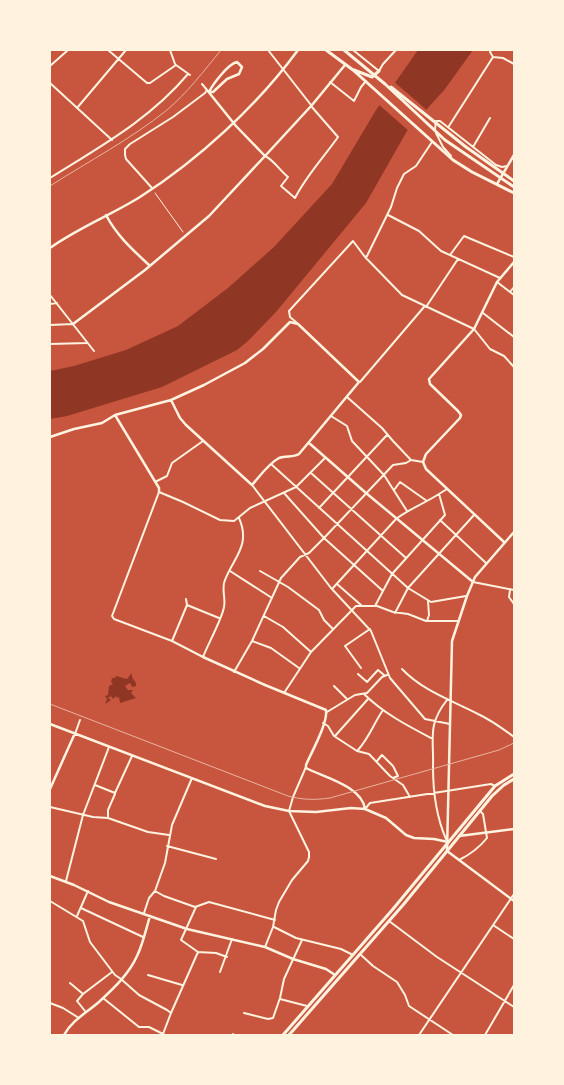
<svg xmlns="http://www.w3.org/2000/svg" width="564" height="1085" viewBox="0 0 564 1085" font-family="'Source Sans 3',sans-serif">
<rect width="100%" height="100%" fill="#c8553d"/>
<!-- water -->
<path fill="#8f3625" d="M418,50H473L445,89L407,131L366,203L276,312L248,341L237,350L162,387L67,416L50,419V371L74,366L126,350L178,326L228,288L274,247L332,184L376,110Z
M132,673V677L136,683V686L132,687L130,683L125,686L128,690H133L131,693L136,698L120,703L119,697L117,698L116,696L113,699L111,696L108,698L111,700L105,704L107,699L105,696L108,695L109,686L113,684L111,682L112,678H115L116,676L127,679Z"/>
<!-- pier -->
<path fill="#c8553d" d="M392,80L429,112L410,132L377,103Z"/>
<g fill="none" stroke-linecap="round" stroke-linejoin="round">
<!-- pedestrian -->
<path stroke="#fff3e0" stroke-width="1" d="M155,193L183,232"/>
<!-- minor -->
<path stroke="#fff3e0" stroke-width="2" d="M108,50L147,83H150L176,65L190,75
M170,50L175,64
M268,50L311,105
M353,50L379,71L383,64L396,50
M493,57L503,58L514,64
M50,66L68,50
M330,82L354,101L361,87L366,81
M50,83L112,140
M77,108L126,50
M449,126L493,57L490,52L491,50
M435,129L436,121H440L496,165L502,167L507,166
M436,133L443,147L451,156
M473,147L490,118
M265,156C275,161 279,170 288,177L281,186L295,198C306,176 324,157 338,137L311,106
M50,178C101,146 149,120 188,74
M152,188L126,159L125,155V149L130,144L173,117L205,93L207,90L202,84
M388,215L419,231L441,251L500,278
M450,255L464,236L514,257
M365,257L402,295L474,329L490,349L504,356L514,367
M497,282L514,295
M510,292L514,287
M50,295L94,351
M50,304L57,303
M426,307L458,259
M483,313L514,337
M297,323L290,317L289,311L353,241L365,257L367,256L391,207L397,188L404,174L416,166L432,142
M50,325L73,324
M50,344L87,343
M359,382H360L424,307
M347,397L382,428L393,441L411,460L423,462
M331,416L347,426L352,441L384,475L407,511
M271,464L408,588L431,602L466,596
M311,473L406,558
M155,482L167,476L172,463L203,441
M252,485L331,588L371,631L390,678L425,719L450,724
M394,490L400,482L427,501
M284,493L324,538L383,591
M319,508L387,435
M239,518C251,545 234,557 225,580C221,588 226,598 224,607C222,619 208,644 203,657L172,641L114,619L112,616L159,492L183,502L220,520L234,521L250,508L296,487L325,458
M440,520L486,563
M230,571L272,598
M260,571L288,587L319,610L324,620L333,629
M473,582L514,590
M337,584L361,605
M332,589L396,519C409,509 425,503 439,494
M510,590L509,597L514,604
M186,599L187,605
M375,606L392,574L445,515L439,494L447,489
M395,613L408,588L474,515
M264,616L283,627L311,652
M427,621L429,615L428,601
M172,641L187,605L219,618
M252,641L271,648L299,668
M361,668L345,646L370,629
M402,669C423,691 451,700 478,714C491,720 502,728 514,737
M234,672L252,641L281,578L300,557L309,553L324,538L393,465L406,463L411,460
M358,674L367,682L378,670L384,675
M334,686L347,699
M284,693L311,652L356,606H377L393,612L408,614L426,621H458
M364,694C383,713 408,726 431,738
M327,712L355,695L367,693L382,677L387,675
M323,723L328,726L334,736L357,751L369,754L390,776L403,785L410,797
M75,734L80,720
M335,736L368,699
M358,750C369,738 374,723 383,710
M377,761L382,755L393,766L398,776L393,778
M95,785L115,793L132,756
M50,807L93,817L108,818L148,832L169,835
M365,809L370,803L491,784L495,786
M108,818V810L115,794
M446,839C436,816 433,791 433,767C434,739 427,725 447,700H450
M167,846L216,859
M459,860C471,854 479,848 487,838L483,814L480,811
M66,881L83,815L109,747
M155,891L164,896L195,907L209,902L275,920
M50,901L83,921L90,942L115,975L121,979L139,995L167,1010L171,1013
M196,907L181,940L198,952L216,953L227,957
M81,908L143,937
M144,913L149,898L155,891L165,863L172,825L192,778
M77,916L88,891
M389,921L437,957L514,1007
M493,925L514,939
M274,927L296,938L341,949L353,955
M265,947L273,927L276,910L279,902L292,880L308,861L309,857V852L289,811L293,797L306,767
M360,954L373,966L397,982L405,995L409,1006L453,1035
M220,972L232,939
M148,975L182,985
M70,983L83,994L112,972
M83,994L77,1001L85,1011
M103,998L139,1027H149L165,1035
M280,999L307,1006
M50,1003L63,1008L79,1018
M244,1013L268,1019L273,1018L280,998L284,979L302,940
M163,1034L171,1013L198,952
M233,1035V1034
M419,1035L514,894
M485,1035L514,985"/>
<!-- tertiary -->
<path stroke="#fff3e0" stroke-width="2.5" d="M237,62L242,67L239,74L227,79L213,92H209C213,84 228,64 237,62Z
M207,90L236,126L265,156L312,105L345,65
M497,184L514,155
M106,215C117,236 133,250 150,266
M50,248C78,228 111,215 140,197C198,160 257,106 298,50
M73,324L145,270L209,216L265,156
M115,415L159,488V492
M50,437L74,429L102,423L115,415L171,400L204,385L245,363L263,349L290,322L298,324L359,382L299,454C293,458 286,455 279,458C268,464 260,476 252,485L186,425L180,418L171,400
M309,443L366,493L473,582
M514,532L475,577L467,596L452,641L447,851L514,901
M504,542L426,469L423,462L426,454L460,418L461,415L458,411L430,384L429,379L474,329L497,282L514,262
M203,657L265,685L326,710C328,723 312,751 306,765V768C323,777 362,786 365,809
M50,724L265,806L289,811L316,812L351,808L365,809L386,818L406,835L414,838L434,839L448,842
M50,789L75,733
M459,836L514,829
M50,876L74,885L109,902L187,929L265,947L293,959L326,969L335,975
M64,1035C72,1020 88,1012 100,1001C114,988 129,974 137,956C143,944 146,929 150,916"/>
<!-- primary -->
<path stroke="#fff3e0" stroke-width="3" d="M283,1035L393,909L495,786L514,774
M289,1035L403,905L492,796L504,785L514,779"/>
<!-- trunk -->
<path stroke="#fff3e0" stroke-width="3" d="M326,50L353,70L453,160L472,172L514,193
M344,50L385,84L445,140L514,187
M354,70L372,77L379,71
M391,87L466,147L514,181"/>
<!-- tram -->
<path stroke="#e9b49f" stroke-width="1" d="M50,704L288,796C303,800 315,800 330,798L499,750L514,743"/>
<!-- rail -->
<path stroke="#e9b49f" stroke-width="1" d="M50,186C89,161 131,139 167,110C187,93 204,71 221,50"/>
</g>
<!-- border -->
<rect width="564" height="1085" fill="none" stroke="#fff3e0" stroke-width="102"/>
</svg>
